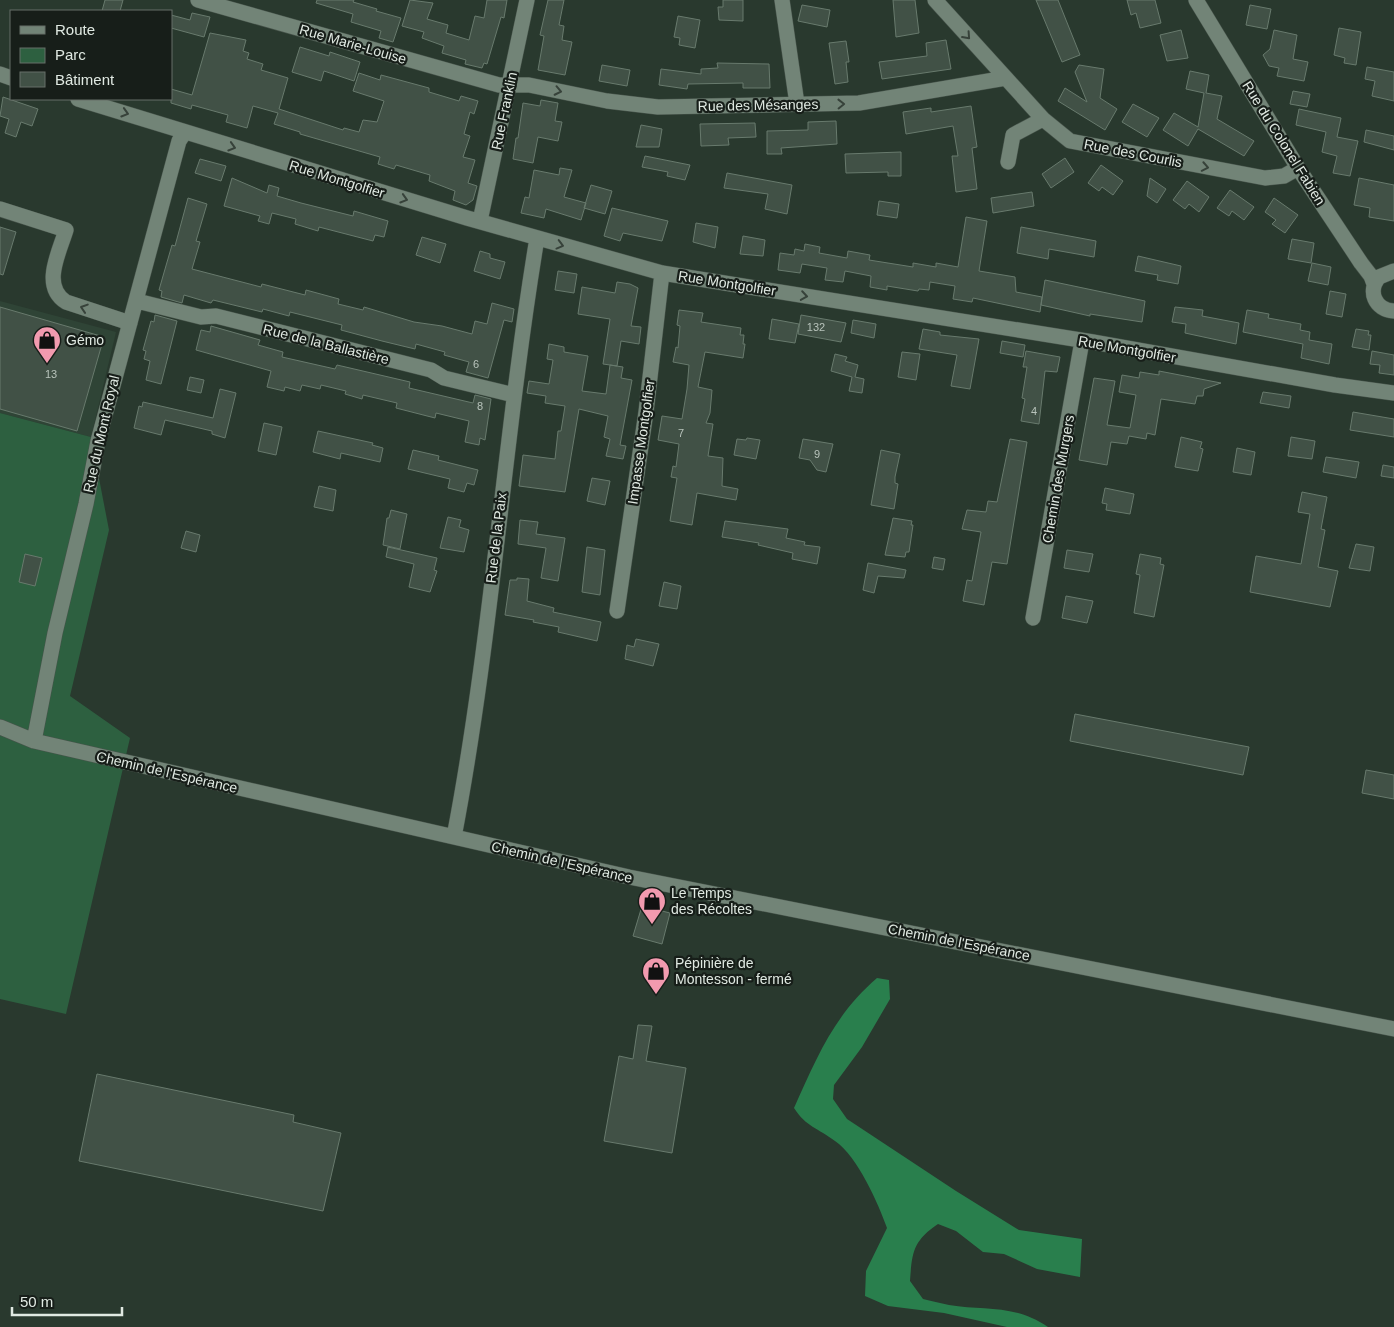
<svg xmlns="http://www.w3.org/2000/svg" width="1394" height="1327" viewBox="0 0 1394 1327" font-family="Helvetica,sans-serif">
<rect width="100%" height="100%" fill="#29392e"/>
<!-- built -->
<path fill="#2f4436" d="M0,301L116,332L91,437L0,413Z"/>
<!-- green -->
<path fill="#2d6040" d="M0,413L91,437L109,530L70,696L130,738L66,1014L0,999Z"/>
<!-- forest -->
<path fill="#297f4d" d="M877,978L889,980L890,999L862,1047L834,1085L833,1099L847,1119L956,1191L1019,1230L1082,1239L1080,1277L1037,1269L1004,1254L983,1252L956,1231L938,1224C913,1241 912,1252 910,1281L923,1299C931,1301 940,1303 949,1305C985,1311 1015,1304 1048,1327H1007L944,1313L888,1306L865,1296L866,1271L887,1228C878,1203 858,1157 835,1141C818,1128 806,1127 794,1108C817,1057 834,1015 877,978Z"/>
<!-- building -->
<path fill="#415146" stroke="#687a6d" d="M105,0H123L120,11H102Z
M317,0H354L353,2L377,9L376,11L401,18L393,42L379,38L381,31L351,22L353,14L316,3Z
M410,0L433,3L427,19L448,25L446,33L469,40L475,16L484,18L487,0H507L504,18L501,17L487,64L484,63L482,68L465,64L466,60L442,53L444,46L422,38L424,32L402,26Z
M548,0H564L559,25L564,26L562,40L572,42L565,75L538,70L544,36L540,35Z
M723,0H743V21L719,20L718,7H723Z
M893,0H915L919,33L896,37Z
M1036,0H1058L1080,55L1062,62Z
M1127,0H1155L1161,23L1140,28L1136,13L1131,15Z
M802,5L830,10L827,27L798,21Z
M1250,5L1271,9L1267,29L1246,25Z
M192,13L210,17L204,37L171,28V15L190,20Z
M678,16L700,20L695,48L679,45L680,38L674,37Z
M1339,28L1361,32L1356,65L1344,63L1345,58L1334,55Z
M1181,30L1188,58L1167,61L1160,35Z
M1274,30L1297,35L1293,59L1308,62L1304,81L1277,76L1279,68L1269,66L1263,55L1270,49Z
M210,33L246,40L243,51L249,53L247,59L263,64L261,70L288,78L279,109L343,130L344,128L359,132L363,120L377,122L384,101L353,91L359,73L380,80L381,75L429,88V92L459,101L461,96L478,101L474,114L470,112L464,134L470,136L463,157L475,160L468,183L477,186L473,200L466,205L453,200L455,191L429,181L430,175L396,165L394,169L378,164L380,157L300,134V132L274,124L278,113L253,106L247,128L226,122L228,115L192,105L191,109L171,103V89L192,95Z
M946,40L951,69L882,79L879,62L927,56L926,43Z
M846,41L849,62H846L848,82L835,84L829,43Z
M300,47L329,56L330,52L360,62L354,81L324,71L321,81L292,72Z
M717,63L769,64L770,88H743V83L688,84L687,89L659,85L661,69L701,74V69L718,68Z
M602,65L630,70L627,86L599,81Z
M1079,65L1104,69L1100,98L1117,109L1105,130L1058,101L1065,88L1087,102L1075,72Z
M1367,67L1394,72V101L1372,96L1375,81L1365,79Z
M1190,71L1209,75L1206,93L1222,96L1217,119L1254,141L1244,156L1198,129L1188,146L1163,130L1174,113L1198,127L1204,93L1186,89Z
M1293,91L1310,94L1307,107L1290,104Z
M3,97L38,109L32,126L21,122L16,137L5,133L9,119L0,116Z
M541,100L558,103L555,121L562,122L558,141L538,137L533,163L513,159L516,138H518L523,103L540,106Z
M1133,104L1159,118L1147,137L1122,122Z
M971,106L977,147L972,148L977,189L956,192L952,156H958L953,126L906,134L903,112L931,108V112Z
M1299,109L1341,118L1337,137L1358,141L1350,176L1333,173L1337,156L1322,152L1326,132L1296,125Z
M836,121L837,144L781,148L782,154H767V131L808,130V122Z
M755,123L756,137L728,138L729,145L701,146L700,124Z
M641,125L662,129L659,147H636Z
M1366,130L1394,136V150L1364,142Z
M901,152V176H888V172L846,173L845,154Z
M645,156L690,165L685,180L667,176L668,172L642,167Z
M1065,158L1074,172L1051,188L1042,174Z
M200,159L226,166L221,181L195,173Z
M1101,165L1123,181L1113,195L1102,187L1099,191L1088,183Z
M560,168L572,170L564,197L586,203L581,220L546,209L544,218L521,213L525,197L529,198L534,170L559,175Z
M727,173L792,185L787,214L765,209L768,194L724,188Z
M232,178L267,193L269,185L279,188L277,196L301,203L353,216L354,211L388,221L384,237L375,235L373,241L319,227L318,231L295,224L296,219L272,213L269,224L258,221L260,216L224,206Z
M1150,178L1166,189L1157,203L1147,196Z
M1359,178L1394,185V221L1369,217L1370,208L1354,205Z
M1187,181L1209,197L1199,212L1189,204L1185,209L1173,200Z
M591,185L612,191L605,214L584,208Z
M1230,190L1254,207L1244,220L1232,211L1229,216L1217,208Z
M1032,192L1034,206L993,213L991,198Z
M188,198L207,204L196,241L200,242L192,269L261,287L262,284L305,295L306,290L339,299L338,304L363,310L364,307L414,322L442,326L472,334L475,321L487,324L492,303L514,309L512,322L504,320L488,378L466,372L469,362L444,355L445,352L416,344L415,349L382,341L341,330L342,325L290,312L289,316L263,309L262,312L213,300L211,303L184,295L182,303L161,297L162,291L159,290L163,276L172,245L175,246Z
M1274,198L1298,215L1285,233L1272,224L1276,220L1265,212Z
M879,201L899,204L897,218L877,215Z
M612,208L668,221L662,241L623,233L620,241L604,236Z
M966,217L987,221L979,271L1015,277L1016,292L1042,297L1040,312L973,298L972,302L953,299L955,286L930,282L929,290L919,289L918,291L887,286V290L870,287L871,276L845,271L843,282L825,280L827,268L802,264L800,273L778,270L780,253L794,255L795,249L804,251L805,244L820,247L819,253L847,258L848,251L870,255L869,260L913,267V263L936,267V263L958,267Z
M696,223L718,227L715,248L693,242Z
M0,227L16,232L3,275L0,274Z
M1021,227L1096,241L1094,257L1049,249L1048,259L1017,253Z
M743,236L765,240L763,256L740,254Z
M422,237L446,244L440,263L416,255Z
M1292,239L1314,243L1311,263L1288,259Z
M480,251L490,254V258L505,262L500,279L474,271Z
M1138,256L1181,266L1178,284L1157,280L1158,275L1135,271Z
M1312,263L1331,267L1328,285L1308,281Z
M558,271L577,274L574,293L555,290Z
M1045,280L1145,301L1142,322L1090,314V316L1041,305Z
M617,282L630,284L638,288L631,326L641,327L639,344L621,341L617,366L603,364L610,319L578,314L582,287L615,293Z
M1330,291L1346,294L1342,317L1326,314Z
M0,307L104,337L77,431L0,409Z
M1175,307L1203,310L1202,316L1239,323L1236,344L1185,333L1186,324L1172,322Z
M679,310L703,313L701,322L741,328L740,335H744L743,344H745L743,358L705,352L698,387L712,390L710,413L706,423L713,424L708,456L723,458L722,486L738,489L736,500L697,493L692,525L670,521L677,478L671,477L673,466L676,467L679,444L658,440L662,416L682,419L687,389L689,365L673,362L676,347L678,348L680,326L677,325Z
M1247,310L1269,314L1268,318L1301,324L1300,330L1310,332L1309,340L1332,344L1329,364L1301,358L1303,344L1243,332Z
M155,315L177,321L161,384L146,380L150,361L144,359L146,351L143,350L151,321L154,322Z
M801,315L846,323L841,342L798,334Z
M772,319L799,324L795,343L769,339Z
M853,320L876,324L874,338L851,333Z
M211,326L260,340L258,345L283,352L282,357L335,369L337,365L410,382L409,388L473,403L475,395L491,399L485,440L480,438L479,445L465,442L469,421L436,413L435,418L396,408L397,403L363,395L362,399L345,394L346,391L321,385L320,389L302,385L300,391L285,387L284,391L267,387L271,371L196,350L201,330L210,332Z
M923,329L940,332V335L979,339L970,389L951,386L957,355L919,349Z
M1356,329L1369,331L1368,335H1371L1369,350L1352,347Z
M1002,341L1025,345L1023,357L1000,353Z
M549,344L564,347V352L588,356L582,391L606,394L610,365L623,367L621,378L632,380L620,445L626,446L623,459L606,456L610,439L604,437L608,416L579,409L565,492L519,486L523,455L555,459L558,431H561L565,406L545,403L546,396L527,393L529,381L549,384L553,360L547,359Z
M1026,351L1060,357L1057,372L1045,371L1039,424L1021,421L1025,399L1022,398L1027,367H1023Z
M1372,351L1394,355V375L1379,373L1380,365L1370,364Z
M902,352L920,354L916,380L898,377Z
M835,354L847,357L845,361L858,365L855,377L864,379L862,393L849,391L852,377L831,371Z
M1159,371L1221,383L1204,389L1203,396H1197L1195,404L1161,399L1155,435L1147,433L1146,439L1129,436L1127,444L1111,442L1107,465L1079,460L1094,378L1115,381L1107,425L1130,428L1136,395L1119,392L1122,375L1139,378L1140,372L1159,375Z
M190,377L204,380L201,393L187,390Z
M220,389L236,393L225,438L212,434V431L165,420L161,435L134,428L139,406L142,407L143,402L213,418Z
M1263,392L1291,396L1289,408L1260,403Z
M1353,412L1394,419V437L1350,430Z
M264,423L282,427L276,455L258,451Z
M318,431L373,443L372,445L383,448L380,462L341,453L340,459L313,452Z
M1181,437L1202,442L1200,448L1203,449L1198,471L1175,467Z
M1291,437L1315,441L1312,459L1288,456Z
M747,438L760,440L756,459L734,455L737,439L746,440Z
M803,439L833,444L826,472L817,470L810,460L799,458Z
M1010,439L1027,442L1007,564L992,562L984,605L963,601L967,580L972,581L981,532L962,529L967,510L986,512L988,501L997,502Z
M1237,448L1255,452L1251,475L1233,472Z
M413,450L439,456L438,460L478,470L474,485L467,483L464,492L448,488L450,479L408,469Z
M881,450L900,454L895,477V483L898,484L894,509L871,505Z
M1326,457L1359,462L1356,478L1323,472Z
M1383,465L1394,467V478L1381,476Z
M592,478L610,481L605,505L587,501Z
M319,486L336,490L333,511L314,507Z
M1105,488L1134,494L1130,514L1106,510L1107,504L1102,503Z
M1302,492L1327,497L1321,529L1325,530L1318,567L1338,571L1330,607L1250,592L1256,556L1301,564L1310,514L1298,512Z
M391,510L407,514L400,549L383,545L387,518H389Z
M448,517L461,520L459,527L469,530L464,552L440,548Z
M893,518L912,521L911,525H913L909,552H906L905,557L885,555Z
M520,520L538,522L536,534L565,538L558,581L541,578L546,548L518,544Z
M725,521L788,529L786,538L805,542L804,545L820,547L817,564L792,559L793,553L758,545L759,543L722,537Z
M186,531L200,535L196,552L181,548Z
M1356,544L1374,547L1370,571L1349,568Z
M388,547L437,558L434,570L437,571L430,592L409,587L414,564L386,557Z
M587,547L605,550L600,595L582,592Z
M1067,550L1093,554L1089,572L1064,568Z
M25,554L42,558L35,586L19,582Z
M1140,554L1161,558L1160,564L1164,565L1154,617L1134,613L1140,575L1136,574Z
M934,557L945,559L943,570L932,568Z
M868,563L906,570L904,578L878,576L874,593L863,590Z
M517,578L529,579L527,601L554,608L553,612L601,622L597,641L558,632L559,627L533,622L534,620L505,615L510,580H517Z
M664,582L681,586L677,609L659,606Z
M1066,596L1093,601L1087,623L1062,618Z
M636,639L659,644L653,666L625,659L627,645L634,647Z
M1075,714L1249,747L1243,775L1070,741Z
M1366,770L1394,775V799L1362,793Z
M642,906L670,913L662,944L633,936Z
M638,1025L652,1026L646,1061L686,1068L672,1153L604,1141L619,1056L633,1059Z
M97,1074L294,1115L293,1122L341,1133L323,1211L79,1161Z"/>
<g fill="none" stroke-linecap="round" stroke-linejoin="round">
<!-- minor casing -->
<g stroke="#47544b" stroke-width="16">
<path id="minor" d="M198,0L499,85H529L607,101L658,107L859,103L1006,78
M782,0L797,104
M935,0L1043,119L1070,141L1265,178L1284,176L1298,168
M1196,0L1298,168L1361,263L1371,276L1374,284
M0,74L11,78
M78,99L467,218L662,273L1093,342L1335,385L1394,393
M1008,162L1013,135L1043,119
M0,209L66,230C59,253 41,286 66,302L130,323
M480,221L527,0
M1394,271L1379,277C1367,291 1375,310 1394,311
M137,301L201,317L216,316L431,370L444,378L514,395
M617,611L646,412L662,273
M1033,618L1082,341
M0,727L34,741L629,877L1394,1029
M34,741L55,633L86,504L98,441L179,141L185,132
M454,837C492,639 504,437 537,238"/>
</g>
<!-- minor -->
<use href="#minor" stroke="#728477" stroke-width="15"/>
</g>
<!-- one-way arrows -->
<defs><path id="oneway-chevron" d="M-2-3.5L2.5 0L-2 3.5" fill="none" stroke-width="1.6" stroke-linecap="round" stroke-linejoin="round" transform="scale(1.25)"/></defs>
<g stroke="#37423a">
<use href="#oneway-chevron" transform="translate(967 36) rotate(48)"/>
<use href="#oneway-chevron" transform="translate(558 91) rotate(12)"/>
<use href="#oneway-chevron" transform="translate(841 104) rotate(-1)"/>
<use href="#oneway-chevron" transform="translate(125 113) rotate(17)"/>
<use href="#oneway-chevron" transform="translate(232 147) rotate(17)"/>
<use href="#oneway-chevron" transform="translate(1205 167) rotate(11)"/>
<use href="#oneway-chevron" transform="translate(404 199) rotate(17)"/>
<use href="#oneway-chevron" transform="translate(560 245) rotate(15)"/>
<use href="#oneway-chevron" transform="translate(804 296) rotate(9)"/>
<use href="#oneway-chevron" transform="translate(84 308) rotate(-162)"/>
</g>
<!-- icons -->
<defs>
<g id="shop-pin" transform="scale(1.4375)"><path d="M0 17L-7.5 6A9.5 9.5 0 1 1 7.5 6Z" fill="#f29aaf" stroke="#171e19"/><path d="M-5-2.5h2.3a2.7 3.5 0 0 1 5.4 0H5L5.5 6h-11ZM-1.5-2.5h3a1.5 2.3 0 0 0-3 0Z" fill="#111"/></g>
</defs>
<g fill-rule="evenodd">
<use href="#shop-pin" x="47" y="340"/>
<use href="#shop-pin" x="652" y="901"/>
<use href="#shop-pin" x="656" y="971"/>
</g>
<g text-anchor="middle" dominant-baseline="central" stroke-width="4.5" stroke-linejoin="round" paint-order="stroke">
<!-- number labels -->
<g font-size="11" fill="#b8c3bb">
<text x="816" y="327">132</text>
<text x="476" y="364">6</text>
<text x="51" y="374">13</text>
<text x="480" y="406">8</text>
<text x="1034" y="411">4</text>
<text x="681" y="433">7</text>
<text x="817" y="454">9</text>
</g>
<!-- street labels -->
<g font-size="14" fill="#e0e9e2" stroke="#171e19">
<text transform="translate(353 44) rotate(16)">Rue Marie-Louise</text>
<text transform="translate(758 105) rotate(-1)">Rue des Mésanges</text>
<text transform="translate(504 111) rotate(-78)">Rue Franklin</text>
<text transform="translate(1284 143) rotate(58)">Rue du Colonel Fabien</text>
<text transform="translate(1133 153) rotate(11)">Rue des Courlis</text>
<text transform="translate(337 179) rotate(17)">Rue Montgolfier</text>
<text transform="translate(727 283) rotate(9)">Rue Montgolfier</text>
<text transform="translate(326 344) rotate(14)">Rue de la Ballastière</text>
<text transform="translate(1127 349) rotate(10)">Rue Montgolfier</text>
<text transform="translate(101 434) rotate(-77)">Rue du Mont Royal</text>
<text transform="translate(641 442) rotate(-82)">Impasse Montgolfier</text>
<text transform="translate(1058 479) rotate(-80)">Chemin des Murgers</text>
<text transform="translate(496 538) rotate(-83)">Rue de la Paix</text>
<text transform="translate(167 772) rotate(13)">Chemin de l'Espérance</text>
<text transform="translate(562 862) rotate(13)">Chemin de l'Espérance</text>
<text transform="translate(959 942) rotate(11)">Chemin de l'Espérance</text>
</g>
<!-- poi labels -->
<g font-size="14" fill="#e0e9e2" stroke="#171e19" text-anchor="start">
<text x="66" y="340">Gémo</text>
<text x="671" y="893">Le Temps<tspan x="671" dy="16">des Récoltes</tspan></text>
<text x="675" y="963">Pépinière de<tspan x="675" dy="16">Montesson - fermé</tspan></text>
</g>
</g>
<!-- legend -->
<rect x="10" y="10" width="162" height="90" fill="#171e19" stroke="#676f69"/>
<rect x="20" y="26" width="25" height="8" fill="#728477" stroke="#676f69"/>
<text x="55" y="35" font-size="15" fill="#e0e9e2">Route</text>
<rect x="20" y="48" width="25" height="15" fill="#2d6040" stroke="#676f69"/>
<text x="55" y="60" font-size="15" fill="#e0e9e2">Parc</text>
<rect x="20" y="72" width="25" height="15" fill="#415146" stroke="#676f69"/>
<text x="55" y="85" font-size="15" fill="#e0e9e2">Bâtiment</text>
<!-- scale -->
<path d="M12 1307v8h110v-8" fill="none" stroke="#e0e9e2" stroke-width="2.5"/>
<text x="20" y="1307" font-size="15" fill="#e0e9e2" stroke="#171e19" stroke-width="4" paint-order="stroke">50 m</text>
</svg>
